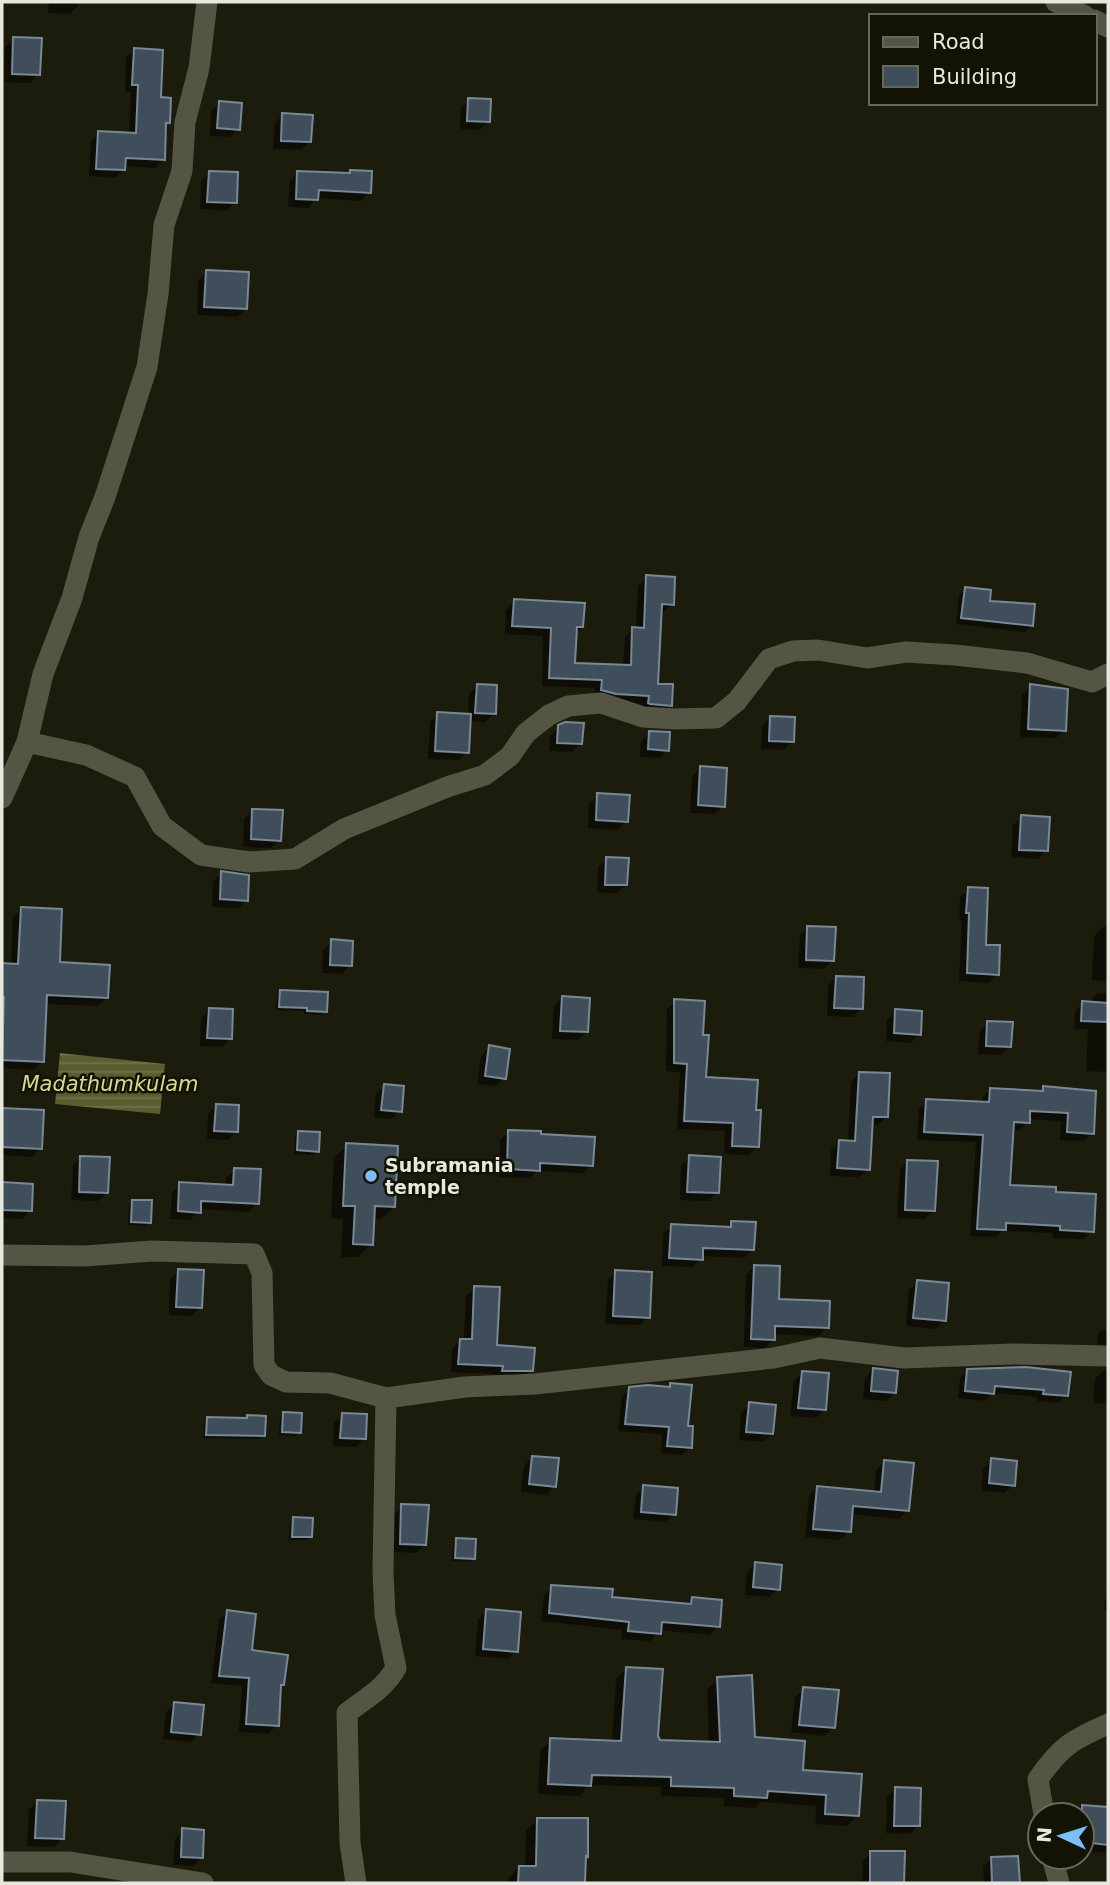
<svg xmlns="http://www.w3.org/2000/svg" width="1110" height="1885" viewBox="0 0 1110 1885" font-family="'DejaVu Sans',sans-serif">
<defs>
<pattern id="water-rules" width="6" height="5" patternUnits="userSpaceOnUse" patternTransform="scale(1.75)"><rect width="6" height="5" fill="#5b5c2f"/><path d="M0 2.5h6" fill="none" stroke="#73734d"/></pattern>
</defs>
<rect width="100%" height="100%" fill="#1b1c0c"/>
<!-- water -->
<path fill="url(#water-rules)" d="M60,1053L165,1064L160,1114L55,1104Z"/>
<!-- shadow -->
<path fill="#0007" d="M49,2H78V6L70,14L48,13Z
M14,39L38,74L30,83L4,82L5,47Z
M134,50L168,122L165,125L163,160L155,168L124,166L123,170L115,178L89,176L91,141L99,133L129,134L131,92H125L126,58Z
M469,100L488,121L480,130L460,129L461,108Z
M219,103L238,129L230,137L210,136L211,111Z
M283,115L310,142L301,150L273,149L275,123Z
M210,172L235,202L227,211L200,209L201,181Z
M298,172L371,173L370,192L361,201L316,198L308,208L288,207L290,181Z
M207,272L246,309L237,317L197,315L198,280Z
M647,577L672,604L663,613L660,612L657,685L670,705L662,713L641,711V704L607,702L594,698V688L542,686L543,636L505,634L506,609L515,601L582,627L575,634L573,664L623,667L625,637L633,629H636L638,586Z
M966,589L988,603L1032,626L1025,632L956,624L959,595Z
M477,686L494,714L485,722L469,721L467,752L459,760L428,759L430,722L438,714L468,715L469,694Z
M1031,686L1064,730L1056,738L1020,737L1022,695Z
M770,718L792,741L784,750L761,749L762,726Z
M559,727L581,744L572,752L549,751L550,736Z
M650,732L668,750L659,758L640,757L641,741Z
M700,768L723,806L715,814L690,813L692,776Z
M598,795L626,821L618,830L588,828L589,804Z
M253,810L280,840L271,848L243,847L244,819Z
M1021,817L1047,850L1038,859L1011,857L1013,825Z
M607,859L626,885L617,893L597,892L598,867Z
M222,873L247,900L238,908L212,907L213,881Z
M969,889L984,946L997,974L989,983L959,981L962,921H959L960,897Z
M22,909L58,964L106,998L98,1006L45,1004L42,1061L34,1070L2,1068V965H11L13,917Z
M1104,926H1108V981L1092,980L1094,936Z
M808,928L832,961L824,969L798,968L800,936Z
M332,941L350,966L342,974L322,973L323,950Z
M836,977L861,1008L853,1017L827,1016L828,986Z
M281,991L325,1011L321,1015L304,1014V1011L276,1010L277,995Z
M1097,993H1108V1072L1086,1071L1088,1029H1074L1075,1012L1083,1003H1089Z
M562,998L586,1032L578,1040L552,1039L554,1006Z
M675,1001L701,1037L704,1079L755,1112L757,1146L749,1155L724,1154L725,1131L677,1129L680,1072L666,1071L667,1009Z
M209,1010L230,1039L222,1047L200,1046L201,1018Z
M896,1011L919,1034L911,1043L886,1041L887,1020Z
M988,1023L1010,1047L1001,1055L978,1054L980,1031Z
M490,1047L504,1078L496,1086L477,1084L481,1056Z
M860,1073L886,1117L878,1125H871L869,1169L860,1177L830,1176L831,1150L839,1142H848L851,1082Z
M385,1086L400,1111L391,1119L374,1117L376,1094Z
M1044,1088L1092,1133L1084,1141L1060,1140L1061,1121L1028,1119L1020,1130H1011L1009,1186L1092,1231L1084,1239L1053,1238V1233L1002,1231L996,1237L970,1236L976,1142L917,1140L919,1109L927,1101L982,1104V1098L990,1090L1039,1093Z
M216,1106L236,1132L228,1140L207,1139L208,1114Z
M2,1109L42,1111L41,1148L32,1157L2,1155Z
M509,1132L539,1136L592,1165L583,1173L537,1171L530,1178L499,1177L500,1140Z
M298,1133L317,1151L314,1155L294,1154L295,1137Z
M347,1145L394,1207L381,1219H372L371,1244L358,1257H341L343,1219L331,1218L334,1158Z
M81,1157L107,1193L98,1201L71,1200L73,1166Z
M690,1157L717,1192L709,1201L680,1200L681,1165Z
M908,1161L933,1211L925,1219L897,1218L900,1170Z
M234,1170L257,1203L249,1212L199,1209L190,1220L170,1219L172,1192L180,1184L226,1186V1178Z
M2,1184L31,1185L30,1211L22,1219L2,1218Z
M133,1201L149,1222L145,1226L128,1225L129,1205Z
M732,1222L753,1250L744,1258L701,1256V1259L693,1267L662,1266L663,1234L672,1226L726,1228Z
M754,1267L777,1301L827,1327L819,1336L773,1334V1340L765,1348L744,1347L746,1275Z
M179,1271L200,1307L192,1316L169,1315L170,1279Z
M616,1272L648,1317L640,1325L605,1324L608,1280Z
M918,1282L944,1320L936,1329L906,1326L909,1290Z
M475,1288L495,1346L531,1370L522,1379H495V1374L451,1372L452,1349L461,1340L464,1341L466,1296Z
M1102,1330L1108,1331V1348L1097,1346L1098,1334Z
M873,1369L895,1393L886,1401L863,1399L865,1378Z
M967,1371L1066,1395L1059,1403L1037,1401V1397L993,1393L985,1401L958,1398L960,1378Z
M1103,1371H1108V1404L1093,1403L1095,1379Z
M802,1373L824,1410L816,1418L790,1416L794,1381Z
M671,1385L686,1427L690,1447L682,1455L661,1453L662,1434L618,1431L622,1396L629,1389H667Z
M750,1404L772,1434L763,1442L739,1440L741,1413Z
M284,1414L300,1432L296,1436L279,1435L280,1417Z
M342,1415L364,1438L356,1447L333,1446L334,1423Z
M248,1417L263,1435L260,1439L203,1438L204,1422L208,1419L245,1420Z
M532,1458L554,1486L546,1495L521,1492L524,1466Z
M991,1460L1013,1485L1005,1493L981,1491L983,1469Z
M884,1462L908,1510L899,1519L851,1514L849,1532L840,1540L805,1537L809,1496L817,1487L874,1493L876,1470Z
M644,1487L674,1514L666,1522L633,1519L636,1495Z
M402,1506L425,1545L416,1553L392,1552L394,1514Z
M294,1519L310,1537L307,1540H289L290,1522Z
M457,1539L473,1558L470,1562L452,1561L453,1543Z
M756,1564L778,1589L770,1597L745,1595L747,1572Z
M1108,1581V1611L1104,1610Z
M552,1587L610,1598L686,1605L692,1599L718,1626L710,1635L659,1630L651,1641L621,1639L622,1630L541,1621L544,1595Z
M487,1611L516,1651L508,1659L475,1656L478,1619Z
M227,1612L250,1652L282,1684L280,1687L277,1725L268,1734L239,1732L242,1686L211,1683L219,1620Z
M627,1668L659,1742L709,1744L707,1690L718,1679L753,1739L801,1772L858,1815L847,1826L815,1824L816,1806L761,1802L755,1808L724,1806V1798L661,1796V1787L590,1785L579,1796L538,1794L540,1751L551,1740L612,1742L616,1679Z
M804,1688L833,1728L825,1736L791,1732L795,1697Z
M175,1704L199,1734L191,1742L163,1739L166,1712Z
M896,1789L918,1826L910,1834L886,1833L887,1797Z
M37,1801L63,1838L54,1847L27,1846L29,1810Z
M1081,1806L1108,1809V1849L1105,1853L1082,1851V1815H1073Z
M537,1820H587L585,1883H507L508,1879L519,1867L525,1868L526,1831Z
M183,1830L201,1858L193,1866L173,1865L175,1839Z
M871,1853H903V1883H862L863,1861Z
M1016,1858L1018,1883H984L983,1867L991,1859Z"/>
<!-- building -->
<path fill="#404e5b" stroke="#798897" stroke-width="2" d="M13,37L42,38L40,75L12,74Z
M134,48L163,50L161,97L171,98L170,123H166L165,160L126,158L125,170L96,169L98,131L136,133L138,85H132Z
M468,98L491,99L490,122L467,121Z
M219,101L242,103L240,130L217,128Z
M282,113L313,115L311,142L281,141Z
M350,170L372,171L371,193L319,190L318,200L296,199L297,171L350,173Z
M209,171L238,172L237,203L207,202Z
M206,270L249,272L247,309L204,307Z
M646,575L675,577L674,605L662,604L658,684H673L672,706L650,704L648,703L649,696L616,694L601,690L602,680L549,678L551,628L512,626L514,599L585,603L583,627H577L575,663L631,665L632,627L644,628Z
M965,587L991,590L990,601L1035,604L1033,626L961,618Z
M477,684L497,685L496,714L475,713Z
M1030,684L1068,689L1066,731L1028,729Z
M437,712L471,714L469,753L435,751Z
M770,716L795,717L794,742L769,741Z
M565,722L584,723L582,744L557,743L558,725Z
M649,731L670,732L669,751L648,749Z
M700,766L727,768L725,807L698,805Z
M597,793L630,795L628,822L596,820Z
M252,809L283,810L281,841L251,839Z
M1021,815L1050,817L1048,851L1019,850Z
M606,857L629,858L627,885H605Z
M221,871L249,875L248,901L220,899Z
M968,887L988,888L986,945H1000L999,975L967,973L969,913H966Z
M21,907L62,909L60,962L110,965L108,998L47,995L44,1062L2,1060L4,997H2V963L18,964Z
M807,926L836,927L834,961L806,960Z
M331,939L353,941L352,966L330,965Z
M836,976L864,977L863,1009L834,1008Z
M280,990L328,992L327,1012L307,1011V1008L279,1007Z
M562,996L590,998L588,1032L560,1031Z
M674,999L705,1001L703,1035H709L706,1077L758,1080L756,1110H761L759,1147L732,1146L733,1123L684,1121L687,1064L674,1063Z
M1082,1001L1108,1003V1022L1081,1021Z
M209,1008L233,1009L232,1039L207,1038Z
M895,1009L922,1011L921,1035L894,1033Z
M987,1021L1013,1022L1011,1047L986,1046Z
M489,1045L510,1049L506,1079L485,1076Z
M859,1072L890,1073L888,1117H873L870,1170L837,1168L839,1140L855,1141Z
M384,1084L404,1086L402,1112L381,1110Z
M1043,1086L1096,1091L1094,1134L1067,1132L1068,1113L1030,1111V1123L1014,1122L1010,1185L1056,1187V1192L1096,1194L1094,1232L1060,1230V1226L1006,1223V1230L977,1229L983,1135L924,1132L926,1099L989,1102L990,1088L1043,1091Z
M216,1104L239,1105L238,1132L214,1131Z
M2,1108L44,1110L42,1149L2,1147Z
M508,1130L541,1131V1134L595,1137L593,1166L540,1163V1171L507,1169Z
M298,1131L320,1132L319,1152L297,1150Z
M346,1143L398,1146L395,1207L375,1206L373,1245L353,1244L355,1206H343Z
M689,1155L721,1157L719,1193L687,1192Z
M80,1156L110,1157L108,1193L79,1192Z
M907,1160L938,1161L935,1211L905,1210Z
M234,1168L261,1169L259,1204L201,1201V1213L178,1211L179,1182L233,1185Z
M2,1182L33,1184L32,1211L2,1210Z
M132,1200H152L151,1223L131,1222Z
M731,1221L756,1222L754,1250L703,1248V1260L669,1258L671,1224L731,1227Z
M754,1265L780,1266L779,1299L830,1301L829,1328L775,1326V1340L751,1339Z
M178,1269L204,1270L202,1308L176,1307Z
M615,1270L652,1272L650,1318L613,1316Z
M917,1280L949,1283L946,1321L913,1318Z
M474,1286L500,1287L497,1345L535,1348L533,1371H502L503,1366L458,1364L460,1339H472Z
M1026,1367L1071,1372L1068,1396L1043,1394L1044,1390L995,1386L994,1394L965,1391L967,1369Z
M873,1368L898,1371L896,1393L871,1391Z
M802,1371L829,1373L826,1410L798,1408Z
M670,1383L692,1385L688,1426H693L692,1448L667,1446L669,1427L625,1424L629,1387L648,1385L670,1387Z
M749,1402L776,1405L773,1434L746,1432Z
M283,1412L302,1413L301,1433L282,1432Z
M342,1413L367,1414L366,1439L340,1438Z
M247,1415L266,1416L265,1436L206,1435L207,1417L247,1418Z
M532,1456L559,1458L556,1487L529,1484Z
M991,1458L1017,1461L1015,1486L989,1483Z
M884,1460L914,1463L909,1511L853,1506L851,1532L813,1529L817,1486L881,1492Z
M643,1485L678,1488L676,1515L641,1512Z
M401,1504L429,1505L426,1545L400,1544Z
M293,1517L313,1518L312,1537H292Z
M456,1538L476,1539L475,1559L455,1558Z
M755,1562L782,1565L780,1590L753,1587Z
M551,1585L613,1589L612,1597L691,1604L692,1597L722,1600L720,1627L662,1622L661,1634L628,1631L629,1622L549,1613Z
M486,1609L521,1612L518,1652L483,1649Z
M227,1610L256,1614L252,1650L288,1655L284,1685H281L279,1726L246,1724L249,1678L219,1676Z
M626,1667L663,1669L658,1736L660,1740L720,1742L717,1677L752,1675L755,1737L805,1741L803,1770L862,1774L859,1816L825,1814L826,1795L768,1791L767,1798L734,1796V1788L671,1786V1777L592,1775L591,1786L548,1784L550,1738L621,1741Z
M803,1687L839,1690L835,1728L799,1725Z
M174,1702L204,1705L201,1735L171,1732Z
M895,1787L921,1788L920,1826H894Z
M37,1800L66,1801L64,1839L35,1838Z
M1082,1805L1108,1807V1845L1082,1842Z
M537,1818H588V1857L586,1856L585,1883H518L519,1866H536Z
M182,1828L204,1830L203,1858L181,1857Z
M870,1851H905L904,1883H870Z
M1018,1856L1020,1883H992L991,1857Z"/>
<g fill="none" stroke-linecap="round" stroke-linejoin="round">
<!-- street -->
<path stroke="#545542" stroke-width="21" d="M1056,2L1085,16
M1094,20L1108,27
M27,742L86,755L135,777L162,826L201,855L249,862L295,859L344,829L447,787L485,775L510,756L526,733L549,715L568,706L601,703L643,717L675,719L716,718L737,701L769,659L793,651L818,650L867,658L906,652L955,655L1027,663L1092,682L1108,674
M2,798L27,742L43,674L72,598L89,537L105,497L147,367L158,294L164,225L182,171L185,122L199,68L207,2
M2,1255L85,1256L152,1251L254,1254L262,1273L264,1365L271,1375L286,1382L330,1383L386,1398L465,1387L535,1384L774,1358L820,1348L904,1358L1013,1354L1108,1356
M1044,1815L1038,1779C1061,1746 1072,1740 1108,1724
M1052,1857L1059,1883
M2,1862H70L203,1883
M356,1883L350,1843L347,1713C366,1698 384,1689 396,1668L385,1615L383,1572L386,1398"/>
</g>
<!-- markers -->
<circle fill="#7cbef9" stroke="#121305" stroke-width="2.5" cx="371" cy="1176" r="7"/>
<g text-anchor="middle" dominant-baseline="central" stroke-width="5" stroke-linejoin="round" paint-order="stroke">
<!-- poi labels -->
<g font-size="19" font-weight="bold" fill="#e7e8de" stroke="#121305" text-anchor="start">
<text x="385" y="1165">Subramania<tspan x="385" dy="22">temple</tspan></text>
</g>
<!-- water labels -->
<g font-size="21" font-style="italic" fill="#d6d98f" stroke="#121305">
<text x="110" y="1084">Madathumkulam</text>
</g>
</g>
<!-- border -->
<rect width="1110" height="1885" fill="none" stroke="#e7e8de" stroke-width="7"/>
<!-- legend -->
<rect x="869" y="14" width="228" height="91" fill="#121305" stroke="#67685c" stroke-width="2"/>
<rect x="883" y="37" width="35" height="10" fill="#545542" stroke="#67685c" stroke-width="2"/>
<text x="932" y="49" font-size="21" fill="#e7e8de">Road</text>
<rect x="883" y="66" width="35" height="21" fill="#404e5b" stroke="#67685c" stroke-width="2"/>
<text x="932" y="84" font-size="21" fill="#e7e8de">Building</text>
<!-- north arrow -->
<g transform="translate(1061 1836) rotate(274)"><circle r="33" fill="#121305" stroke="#67685c" stroke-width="2"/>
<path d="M0-5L12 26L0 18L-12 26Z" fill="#7cbef9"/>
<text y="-10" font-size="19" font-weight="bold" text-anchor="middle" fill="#e7e8de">N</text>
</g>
</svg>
